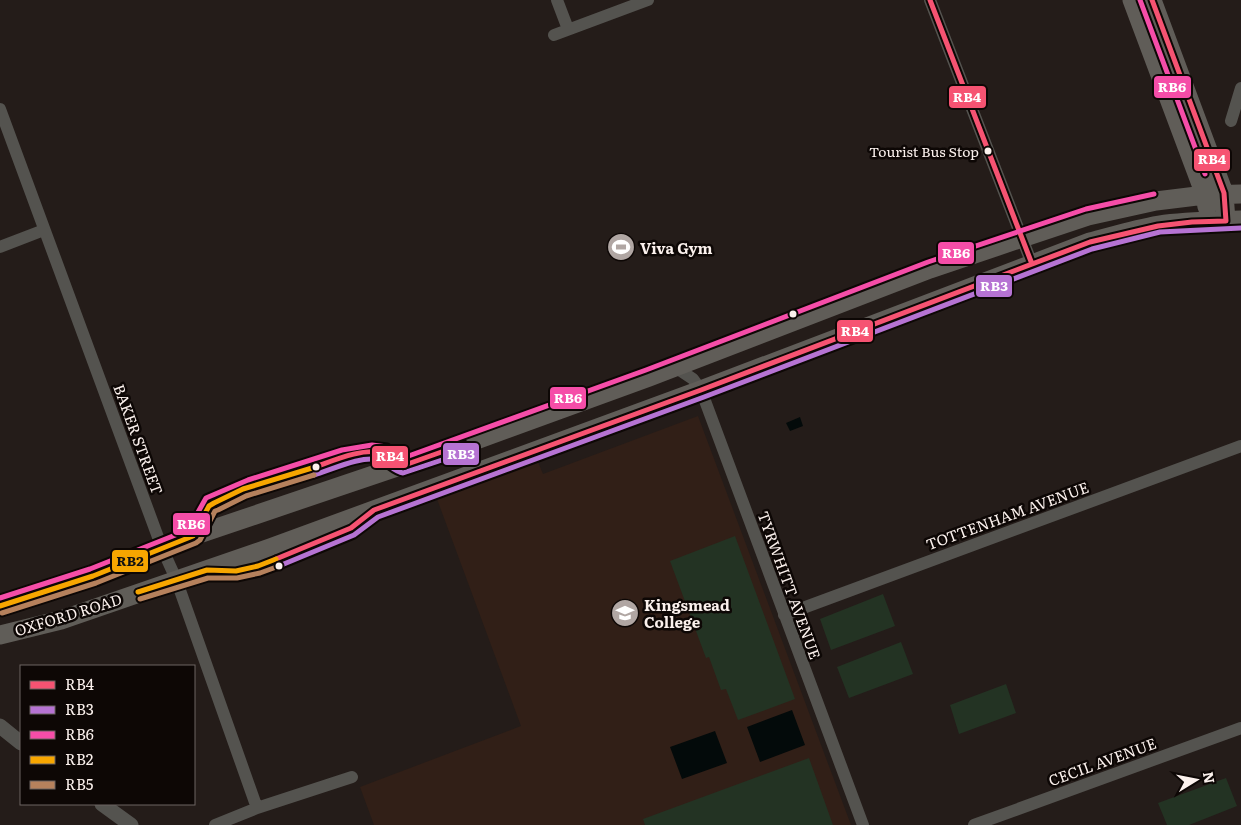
<svg xmlns="http://www.w3.org/2000/svg" width="1241" height="825" viewBox="0 0 1241 825" font-family="Literata,serif">
<rect width="100%" height="100%" fill="#241c19"/>
<!-- built -->
<path fill="#311f17" d="M698,416L851,825H374L360,787L521,726L437,499L538,462L543,474Z"/>
<!-- green -->
<path fill="#233323" d="M735,536L795,699L738,720L726,689L721,690L709,657L706,658L670,561Z
M883,594L895,626L831,650L820,619Z
M901,642L913,674L849,698L837,667Z
M1006,684L1016,713L959,734L950,705Z
M809,758L833,825H645L643,819Z
M1226,778L1237,806L1189,825H1167L1158,803Z"/>
<!-- water -->
<path fill="#030a0a" d="M800,417L803,426L790,431L786,423Z
M792,710L805,745L760,762L747,727Z
M715,731L727,763L682,779L670,747Z"/>
<g fill="none" stroke-linecap="round" stroke-linejoin="round">
<!-- minor -->
<path stroke="#54534f" stroke-width="12" d="M557,0L568,29
M930,0L1032,264
M554,35L648,0
M0,109L162,548L176,579L257,808
M1231,121L1241,88
M0,247L44,230
M675,367L693,379L701,390L863,825
M784,615L1241,446
M215,825L257,808L352,777
M974,825L1241,728"/>
<!-- tertiary -->
<path stroke="#54534f" stroke-width="15" d="M0,726L21,743
M102,804L131,825"/>
<!-- primary -->
<path stroke="#605d58" stroke-width="19" d="M1132,0L1205,195L1207,207
M1152,0L1224,193L1226,221
M0,606L93,576L193,536L465,444L649,377L930,269L1022,238L1088,216L1156,201L1205,195L1241,194
M0,635L61,620L270,548L701,390L1090,242C1113,236 1135,229 1159,225C1186,221 1214,221 1241,220"/>
<!-- bus-1 casing -->
<g stroke="#0d0705" stroke-width="9">
<path id="bus-1" d="M930,0L1032,264
M312,468C330,462 363,447 382,453C389,455 396,461 402,466L464,444
M276,559L351,528L374,510L701,390L1090,242L1158,226L1192,222L1226,221L1224,193L1152,0"/>
</g>
<!-- bus-2 casing -->
<g stroke="#0d0705" stroke-width="9">
<path id="bus-2" d="M314,475C331,470 362,455 379,460C388,463 394,472 403,473L466,452
M279,566L354,535L378,517L704,397L1092,249L1160,232L1241,228"/>
</g>
<!-- bus-3 casing -->
<g stroke="#0d0705" stroke-width="9">
<path id="bus-3" d="M1140,0L1205,174
M0,598L90,569L188,530L206,498L248,480L342,450L372,445L387,447L403,458L646,370L928,262L1086,209L1154,194"/>
</g>
<!-- bus-4 casing -->
<g stroke="#0d0705" stroke-width="9">
<path id="bus-4" d="M138,592L207,570L236,571L258,566L276,559
M0,606L93,576L193,536L209,506L214,503L243,489L312,468"/>
</g>
<!-- bus-5 casing -->
<g stroke="#0d0705" stroke-width="9">
<path id="bus-5" d="M140,599L208,578H237L260,573L279,566
M2,613L96,583L196,543L200,540L215,511L218,510L246,496L314,475"/>
</g>
<!-- bus-1 -->
<use href="#bus-1" stroke="#f65372" stroke-width="5"/>
<!-- bus-2 -->
<use href="#bus-2" stroke="#b673d3" stroke-width="5"/>
<!-- bus-3 -->
<use href="#bus-3" stroke="#f54da8" stroke-width="5"/>
<!-- bus-4 -->
<use href="#bus-4" stroke="#f7a600" stroke-width="5"/>
<!-- bus-5 -->
<use href="#bus-5" stroke="#b6815c" stroke-width="5"/>
</g>
<!-- icons -->
<defs>
<g id="stadium-disc" transform="scale(1.4375)"><circle r="9.5" fill="#b0a6a3" stroke="#0d0705"/><path d="M0-5a6.5 5 0 1 0 0 10a6.5 5 0 1 0 0-10ZM-3.5-1.8h7v3.6h-7Z" fill="#fff"/></g>
<g id="school-disc" transform="scale(1.4375)"><circle r="9.5" fill="#b0a6a3" stroke="#0d0705"/><path d="M0-5L7-2L0 1L-7-2ZM-4 1L0 2.5L4 1V4Q0 6-4 4Z" fill="#fff"/></g>
</defs>
<g fill-rule="evenodd">
<use href="#stadium-disc" x="621" y="247"/>
<use href="#school-disc" x="625" y="613"/>
</g>
<!-- markers -->
<g fill="#fbf1ed" stroke="#0d0705" stroke-width="2">
<circle cx="988" cy="151" r="4.5"/>
<circle cx="793" cy="314" r="4.5"/>
<circle cx="316" cy="467" r="4.5"/>
<circle cx="279" cy="566" r="4.5"/>
</g>
<g text-anchor="middle" dominant-baseline="central" stroke-width="5" stroke-linejoin="round" paint-order="stroke">
<!-- bus labels -->
<g font-size="14" fill="#fbf1ed" stroke="#0d0705" text-anchor="end">
<text x="979" y="151">Tourist Bus Stop</text>
</g>
<!-- poi labels -->
<g font-size="15" font-weight="bold" fill="#fbf1ed" stroke="#0d0705" text-anchor="start">
<text x="640" y="247">Viva Gym</text>
<text x="644" y="604">Kingsmead<tspan x="644" dy="17">College</tspan></text>
</g>
<!-- street labels -->
<g font-size="15" fill="#fbf1ed" stroke="#0d0705">
<text transform="translate(139 439) rotate(70)">BAKER STREET</text>
<text transform="translate(1007 515) rotate(-20)">TOTTENHAM AVENUE</text>
<text transform="translate(790 585) rotate(70)">TYRWHITT AVENUE</text>
<text transform="translate(68 614) rotate(-17)">OXFORD ROAD</text>
<text transform="translate(1102 761) rotate(-20)">CECIL AVENUE</text>
</g>
</g>
<g stroke="#0d0705" stroke-width="2">
<rect x="1153" y="75" width="39" height="24" rx="5" fill="#f54da8"/>
<rect x="948" y="85" width="39" height="24" rx="5" fill="#f65372"/>
<rect x="1193" y="148" width="38" height="24" rx="5" fill="#f65372"/>
<rect x="937" y="241" width="38" height="24" rx="5" fill="#f54da8"/>
<rect x="975" y="274" width="38" height="24" rx="5" fill="#b673d3"/>
<rect x="836" y="319" width="38" height="24" rx="5" fill="#f65372"/>
<rect x="549" y="386" width="38" height="24" rx="5" fill="#f54da8"/>
<rect x="442" y="442" width="38" height="24" rx="5" fill="#b673d3"/>
<rect x="371" y="445" width="38" height="24" rx="5" fill="#f65372"/>
<rect x="172" y="512" width="39" height="24" rx="5" fill="#f54da8"/>
<rect x="111" y="549" width="38" height="24" rx="5" fill="#f7a600"/>
</g>
<g font-size="14" text-anchor="middle" font-weight="bold" fill="#fff">
<text x="1172" y="92">RB6</text>
<text x="967" y="102">RB4</text>
<text x="1212" y="164">RB4</text>
<text x="956" y="258">RB6</text>
<text x="994" y="291">RB3</text>
<text x="855" y="336">RB4</text>
<text x="568" y="403">RB6</text>
<text x="461" y="459">RB3</text>
<text x="390" y="461">RB4</text>
<text x="191" y="529">RB6</text>
</g>
<g font-size="14" text-anchor="middle" font-weight="bold" fill="#111">
<text x="130" y="566">RB2</text>
</g>
<!-- legend -->
<rect x="20" y="665" width="175" height="140" fill="#0d0705" stroke="#6c6562"/>
<rect x="30" y="681" width="25" height="8" fill="#f65372" stroke="#6c6562"/>
<text x="65" y="690" font-size="15" fill="#fbf1ed">RB4</text>
<rect x="30" y="706" width="25" height="8" fill="#b673d3" stroke="#6c6562"/>
<text x="65" y="715" font-size="15" fill="#fbf1ed">RB3</text>
<rect x="30" y="731" width="25" height="8" fill="#f54da8" stroke="#6c6562"/>
<text x="65" y="740" font-size="15" fill="#fbf1ed">RB6</text>
<rect x="30" y="756" width="25" height="8" fill="#f7a600" stroke="#6c6562"/>
<text x="65" y="765" font-size="15" fill="#fbf1ed">RB2</text>
<rect x="30" y="781" width="25" height="8" fill="#b6815c" stroke="#6c6562"/>
<text x="65" y="790" font-size="15" fill="#fbf1ed">RB5</text>
<!-- north arrow -->
<g transform="translate(1196 780) rotate(80)" stroke="#0d0705" stroke-width="4" paint-order="stroke">
<path d="M0-4L9 19L0 12L-9 19Z" fill="#fbf1ed"/>
<text y="-8" font-size="14" font-weight="bold" text-anchor="middle" fill="#fbf1ed">N</text>
</g>
</svg>
